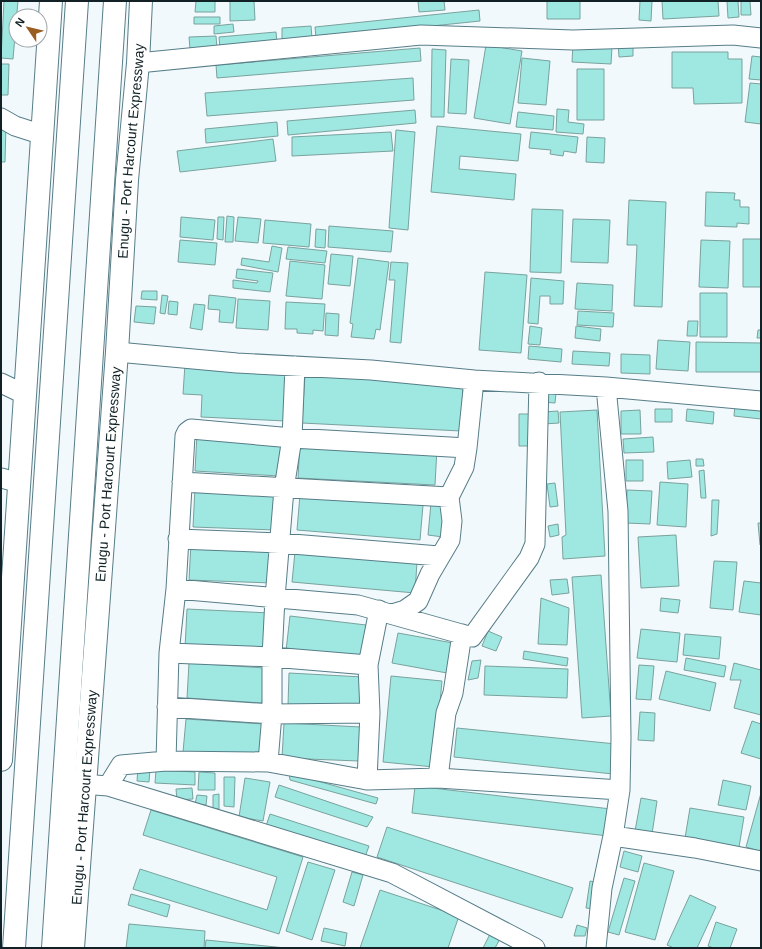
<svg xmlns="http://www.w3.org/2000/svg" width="762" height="949" viewBox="0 0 762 949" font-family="Helvetica,sans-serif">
<rect width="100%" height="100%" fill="#f1f9fc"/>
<!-- building -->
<path fill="#9fe8e1" stroke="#79a29e" d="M4,1H18L13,59L1,58Z
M196,1H215V12H195Z
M230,1H254L255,20L230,21Z
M418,1H444L445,10L419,12Z
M547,1H580V19H547Z
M640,1H652L651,21L639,20Z
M662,1H718L719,16L663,19Z
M727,1H738L739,17L728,18Z
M741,1H750L751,15H741Z
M479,10L480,21L316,38L315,27Z
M194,17H220V24H194Z
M233,24L234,32L214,34V26Z
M311,26L312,38L282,41V28Z
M276,32L277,43L220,49L219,37Z
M216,36L217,48L190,49L189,37Z
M633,40V56L619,57L618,41Z
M573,44L612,46L611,64L572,62Z
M486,45L522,51L510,124L474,118Z
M420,48L421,61L217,78L216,65Z
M432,49L446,50L444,117H431Z
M672,52H728V59H742V103L694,104L693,88H672Z
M752,56L761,57V80L749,79Z
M522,58L550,61L546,105L518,103Z
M451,59L469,60L466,114L448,113Z
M1,64H9L8,95H1Z
M577,69H604V120H577Z
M413,78L414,100L207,116L205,93Z
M750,83L761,84V124L745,122Z
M557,109L569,110L568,122L584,124L583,134L556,132Z
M415,110L416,123L288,135L287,121Z
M518,112L554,116L553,130L516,127Z
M277,122L278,136L206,143L205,129Z
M1,124H6L5,162H1Z
M437,126L521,134L518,161L460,156L459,169L516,174L514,200L431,192Z
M396,130L415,132L408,230L389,228Z
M391,132L393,151L292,156V137Z
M531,132L578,137L576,153L564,151L563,156L550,154L551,150L529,148Z
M587,137L605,138L604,163L586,162Z
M273,139L276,161L180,172L177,151Z
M706,192L735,193L734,200H740V207H749V224L737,223V227L705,226Z
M629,200L666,202L662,307L634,306L637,245H627Z
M532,209L563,210L561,273L530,272Z
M227,216L234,217L233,242H225Z
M181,217L215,220L213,240L180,237Z
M218,217H224L223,240L217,239Z
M238,217L261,219L258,243L235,241Z
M573,219L610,220L608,263L571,262Z
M265,220L311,224L309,247L263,243Z
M329,226L393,231L391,252L328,247Z
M316,229L326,230L325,248L315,247Z
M743,239H761V287H743Z
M180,240L217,243L215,265L178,262Z
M701,240L730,241L728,288L699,287Z
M272,246L282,248L278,272L241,265L242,258L269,262Z
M288,247L327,251L325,263L286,259Z
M331,254L353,256L350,286L328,284Z
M358,258L389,262L380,330L376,329L374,339L351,337L353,324L350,323Z
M290,261L325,265L322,299L286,296Z
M391,262L408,263L401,343L390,342L395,280H389Z
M237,269L273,273L270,292L233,288V280L257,283L258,281L236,278Z
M485,272L527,275L521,353L479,350Z
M531,278L564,281L563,304H550V296H540L538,324L528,323Z
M577,283L613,285L612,311L575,309Z
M142,291H157V300L141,299Z
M700,293H727V337H700Z
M162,295L168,296L165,314L160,313Z
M209,295L236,298L233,323L219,322L220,310L208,309Z
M238,299L270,301L268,330L236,328Z
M169,301L178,302L177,315L168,314Z
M286,302L325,304L323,331L313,330V334L297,333V329H285Z
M194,304L205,305L202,330L190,328Z
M136,306L156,307L154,324L134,322Z
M578,311L614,313L613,327L577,325Z
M326,313L339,314L338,336L325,335Z
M688,321H698L697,336H687Z
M530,326L542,328L540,345L528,344Z
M576,326L601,329L600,341L575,338Z
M758,330H761V338H757Z
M658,340L690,342L688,371L656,369Z
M696,342L761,343V372H696Z
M529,346L562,349L561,362L528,359Z
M573,351L610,353L609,366L572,364Z
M621,354L650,355V374L621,373Z
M185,364L289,369L286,421L201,417L202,395L183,394Z
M305,375L463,383L461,431L302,423Z
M543,392L556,393L555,403L542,402Z
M735,404L761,407V419L734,416Z
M655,409H672V422H655Z
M687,409L714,412L713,424L686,421Z
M597,410L605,556L563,559L562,537L566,535L560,412Z
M640,410L641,434H621V411Z
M558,411L559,423L543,424V412Z
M519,414H536V446H519Z
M197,434L281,439L279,476L195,471Z
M653,437L654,452L624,453L623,439Z
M300,441L437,448L435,485L298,478Z
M696,459H703L704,466H696Z
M626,460H643V481H626Z
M690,460L692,477L668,479L667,462Z
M704,470L706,498H701L699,471Z
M660,482L688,484L686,527L657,525Z
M555,483L558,506L550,507L547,484Z
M195,488L278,492L275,530L193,527Z
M627,490L652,491L650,524L626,523Z
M300,495L423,505L420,540L297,530Z
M712,500H719L717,534L711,536Z
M431,503L446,504L443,537L428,535Z
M758,523H761V545H760Z
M558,524L559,535L550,537L548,526Z
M676,535L679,586L641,588L638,537Z
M191,543L273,545L272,583L189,580Z
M295,552L417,562L415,593L292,582Z
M714,561L737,562L733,610L710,608Z
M601,575L611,716L582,718L572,577Z
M567,579L569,593L552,595L550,580Z
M744,581L761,583V615L739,612Z
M541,598L569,608L567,645L538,644Z
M661,598L680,600L678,613L660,611Z
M187,609L270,613L268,652L185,648Z
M290,616L366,625L362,660L286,651Z
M641,629L680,633L677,662L637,658Z
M488,631L502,637L496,651L482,646Z
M398,633L453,643L447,673L392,663Z
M685,634L721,637L719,659L683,655Z
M524,651L568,658L567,666L523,659Z
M686,658L726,666L724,677L684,670Z
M481,660L478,678L468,680L472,661Z
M189,663L265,668L262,703L187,698Z
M734,663L761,670V715L734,708L741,680H730Z
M639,665L654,666L651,700L636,699Z
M485,666L568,669L567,698L484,695Z
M666,671L716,683L710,711L659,699Z
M289,673L363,677L361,709L288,705Z
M391,676L442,681L434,767L383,762Z
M640,712L655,713L654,741L638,740Z
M186,719L263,724L260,758L183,752Z
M752,721L761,724V759L741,753Z
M284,723L361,727L359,761L282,758Z
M457,728L616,744L613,774L454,757Z
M138,768L150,769L149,782L137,781Z
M156,770L195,772V785L155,783Z
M199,772L215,773V790H198Z
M289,773L378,798L376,804L290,780Z
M224,777H235L234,807L224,806Z
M245,778L270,782L263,821L239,817Z
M723,780L751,786L746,810L718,805Z
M279,785L373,817L367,827L275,797Z
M415,786L611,809L608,836L412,813Z
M192,788L193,799L177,800L176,789Z
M761,793V846L760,851L746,847Z
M219,794V809H213V795Z
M197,795L207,796L206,805L195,804Z
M641,798L657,801L652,834L635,831Z
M690,808L744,817L739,847L685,838Z
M151,810L303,857L279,934L133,889L140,869L267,910L277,877L143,835Z
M270,814L369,846L365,857L266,826Z
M387,827L573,888L562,918L377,857Z
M624,851L642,856L638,872L620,867Z
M308,862L335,870L312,940L286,931Z
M644,863L674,871L655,940L625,932Z
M352,872L363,875L354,906L343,902Z
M624,878L635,881L619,935L608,932Z
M590,881L599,883L595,909L586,908Z
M380,890L459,916L448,948H360Z
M131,894L170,905L167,917L128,905Z
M690,895L716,907L697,948H674L667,945Z
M716,922L737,929L730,948H714L708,946Z
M129,924L205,931L204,948H126Z
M577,925L587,928L585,936H574Z
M324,928L347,933L345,946L321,941Z
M490,934L500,939L495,948H483Z
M206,940L286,948H205Z"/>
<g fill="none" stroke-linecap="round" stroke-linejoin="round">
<!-- minor casing -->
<g stroke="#577d88" stroke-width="21">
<path id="minor" d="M138,63L421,35L573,40L733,35L761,38
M1,118L15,126L43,135
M117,352L237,363L371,370L474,380L606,387L761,401
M1,383L26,395
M1,478L20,483
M182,482L449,497
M178,539L280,543L439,556
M176,589L358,605L472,637L529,558L535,544L539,382
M392,614L405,610L418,601L430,574L450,540L452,521L449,497L464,467L467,448
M169,653L272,657L368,665
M167,707L272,714L370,713
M166,761L169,653L176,589L185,436L187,432L191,429L292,438L467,448L474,380
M268,762L272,714V657L275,598L284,489L292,438L295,366
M438,778L446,713L453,693L462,634
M367,780L370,713L368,665L379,610
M95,785L108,786L392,873L535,948
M108,786L121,765L166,761L268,762L367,780L438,778L620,790
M613,836L695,848L761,861
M596,948L602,888L613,836L620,790L621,738L618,511L606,387"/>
</g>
<!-- primary casing -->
<g stroke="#577d88" stroke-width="24">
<g id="primary">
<path d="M1,760L51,1"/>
<path id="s1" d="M73,948L117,352L127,180L138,63L141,1"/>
</g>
</g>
<!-- trunk casing -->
<g stroke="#577d88" stroke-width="24">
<path id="trunk" d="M14,948L77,1
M53,948L115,1"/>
</g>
<!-- minor -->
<use href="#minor" stroke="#fff" stroke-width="19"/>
<!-- primary -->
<use href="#primary" stroke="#fff" stroke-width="22"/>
<!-- trunk -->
<use href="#trunk" stroke="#fff" stroke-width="22"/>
</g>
<g text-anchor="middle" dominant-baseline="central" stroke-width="3.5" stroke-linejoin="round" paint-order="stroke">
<!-- street labels -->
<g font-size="14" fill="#112125" stroke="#fff">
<text stroke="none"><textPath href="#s1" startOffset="799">Enugu - Port Harcourt Expressway</textPath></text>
<text stroke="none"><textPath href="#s1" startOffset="475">Enugu - Port Harcourt Expressway</textPath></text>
<text stroke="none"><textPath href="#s1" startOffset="151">Enugu - Port Harcourt Expressway</textPath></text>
</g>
</g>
<!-- border -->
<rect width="762" height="949" fill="none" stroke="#112125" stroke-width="4"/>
<!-- north arrow -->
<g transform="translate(28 28) rotate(305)"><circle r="19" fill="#ffffff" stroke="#a0a6a8"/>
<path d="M0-3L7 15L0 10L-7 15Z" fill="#9a5d21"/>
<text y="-6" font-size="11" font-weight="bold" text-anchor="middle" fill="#112125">N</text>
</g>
</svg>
